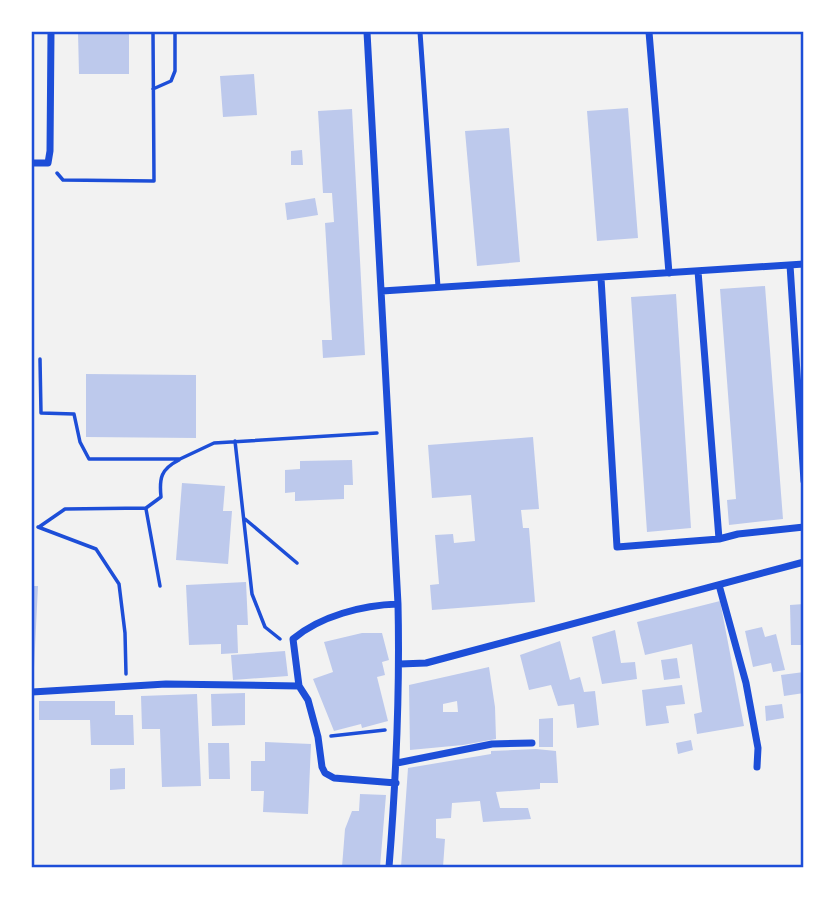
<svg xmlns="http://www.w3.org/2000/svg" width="835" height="899" viewBox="0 0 835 899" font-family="Raleway,sans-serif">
<rect width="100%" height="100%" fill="#f2f2f2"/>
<!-- building -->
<path fill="#bdc9ec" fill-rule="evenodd" d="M78,32H129V74H79Z
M254,74L257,115L223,117L220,76Z
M628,108L638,238L597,241L587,111Z
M352,109L365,355L323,358L322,340H332L325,223L334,222L332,193H323L318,111Z
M509,128L520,262L477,266L465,131Z
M302,150L303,165H291V151Z
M315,198L318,215L287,220L285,203Z
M765,286L783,519L729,525L727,500L736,499L720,289Z
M676,294L691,528L647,532L631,297Z
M86,374L196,375V438L86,437Z
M533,437L539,509L521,510L523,528H529L535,602L432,610L430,585L439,584L435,535L453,534L454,543L475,541L471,495L432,498L428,445Z
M352,460L353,485H344V499L295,501V492L285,493V470L300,469V461Z
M182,483L225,486L223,511H232L228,564L176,560Z
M246,582L248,625H237L238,653L221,654V644L189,645L186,585Z
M32,586H38L34,668L32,667Z
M720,601L744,726L697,734L694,714L702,712L692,644L645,655L637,622Z
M804,604V645H791L790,605Z
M762,627L765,637L776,634L785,670L773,672L771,663L753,667L745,631Z
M615,630L621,663L635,662L637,679L602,684L592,637Z
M362,633H382L389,660L382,662L385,675L377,677L388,721L362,728L361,724L334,731L313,679L333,672L324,642Z
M560,641L570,680L580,677L584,692L595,691L599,725L577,728L574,704L558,706L551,685L529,690L520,655Z
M285,651L288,676L233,680L231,655Z
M677,658L680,678L664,680L661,660Z
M489,667L495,707L496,739L463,745L410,750L409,685ZM457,701L458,712H443V704Z
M804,672V693L784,696L781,675Z
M682,685L685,704L666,706L669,723L646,726L642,690Z
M245,693V725L212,726L211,694Z
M197,694L201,786L162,787L160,729H142L141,696Z
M39,701H115V715H133L134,745H91L90,720H39Z
M782,704L784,718L766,721L765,706Z
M553,718V747H539V719Z
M691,740L693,750L678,754L676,743Z
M265,742L311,744L308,814L263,812L264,791H251V761H265Z
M208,743H229L230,779H209Z
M536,749L556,751L558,783H540V789L496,792L500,808H528L531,819L483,822L480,801L452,803L451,818L436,819V838L445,839L443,867H401L408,768L491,754V751Z
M125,768V789L110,790V769Z
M360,794L386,795L380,867H342L345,829L352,811H359Z"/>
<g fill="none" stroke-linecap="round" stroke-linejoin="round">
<!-- path -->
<path stroke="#1d4ed8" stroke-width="3.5" d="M153,89L171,81L175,71V32
M57,173L63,180L154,181L153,32
M40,359L41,413L74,414L80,442L89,459H180L214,443L377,433
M235,441L252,594L265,627L280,639
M146,509L160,586
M245,519L297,563
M38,527L96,549L119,584L125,633L126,674
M39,527L65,509L146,508L161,497C159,478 161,469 179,460
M331,736L385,730"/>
<!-- service -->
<path stroke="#1d4ed8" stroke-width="5" d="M420,32L438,287"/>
<!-- minor -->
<path stroke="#1d4ed8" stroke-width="7" d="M367,32L398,604C400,692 396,780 389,867
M649,32L669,273
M32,163H48L50,151L51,32
M790,265L804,481
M698,271L719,539
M601,278L617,547L719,539L738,534L804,527
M382,291L804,264
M719,585L746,683L758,748L757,767
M400,664L426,663L804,562
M299,686L293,639C320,616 363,605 398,604
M32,692L166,684L299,686L308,700L318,737L322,767L325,773L334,778L396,783
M397,763L492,744L532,743"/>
</g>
<!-- border -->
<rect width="835" height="899" fill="none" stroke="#ffffff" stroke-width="66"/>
<rect x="33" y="33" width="769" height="833" fill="none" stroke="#1d4ed8" stroke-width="2.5"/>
</svg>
